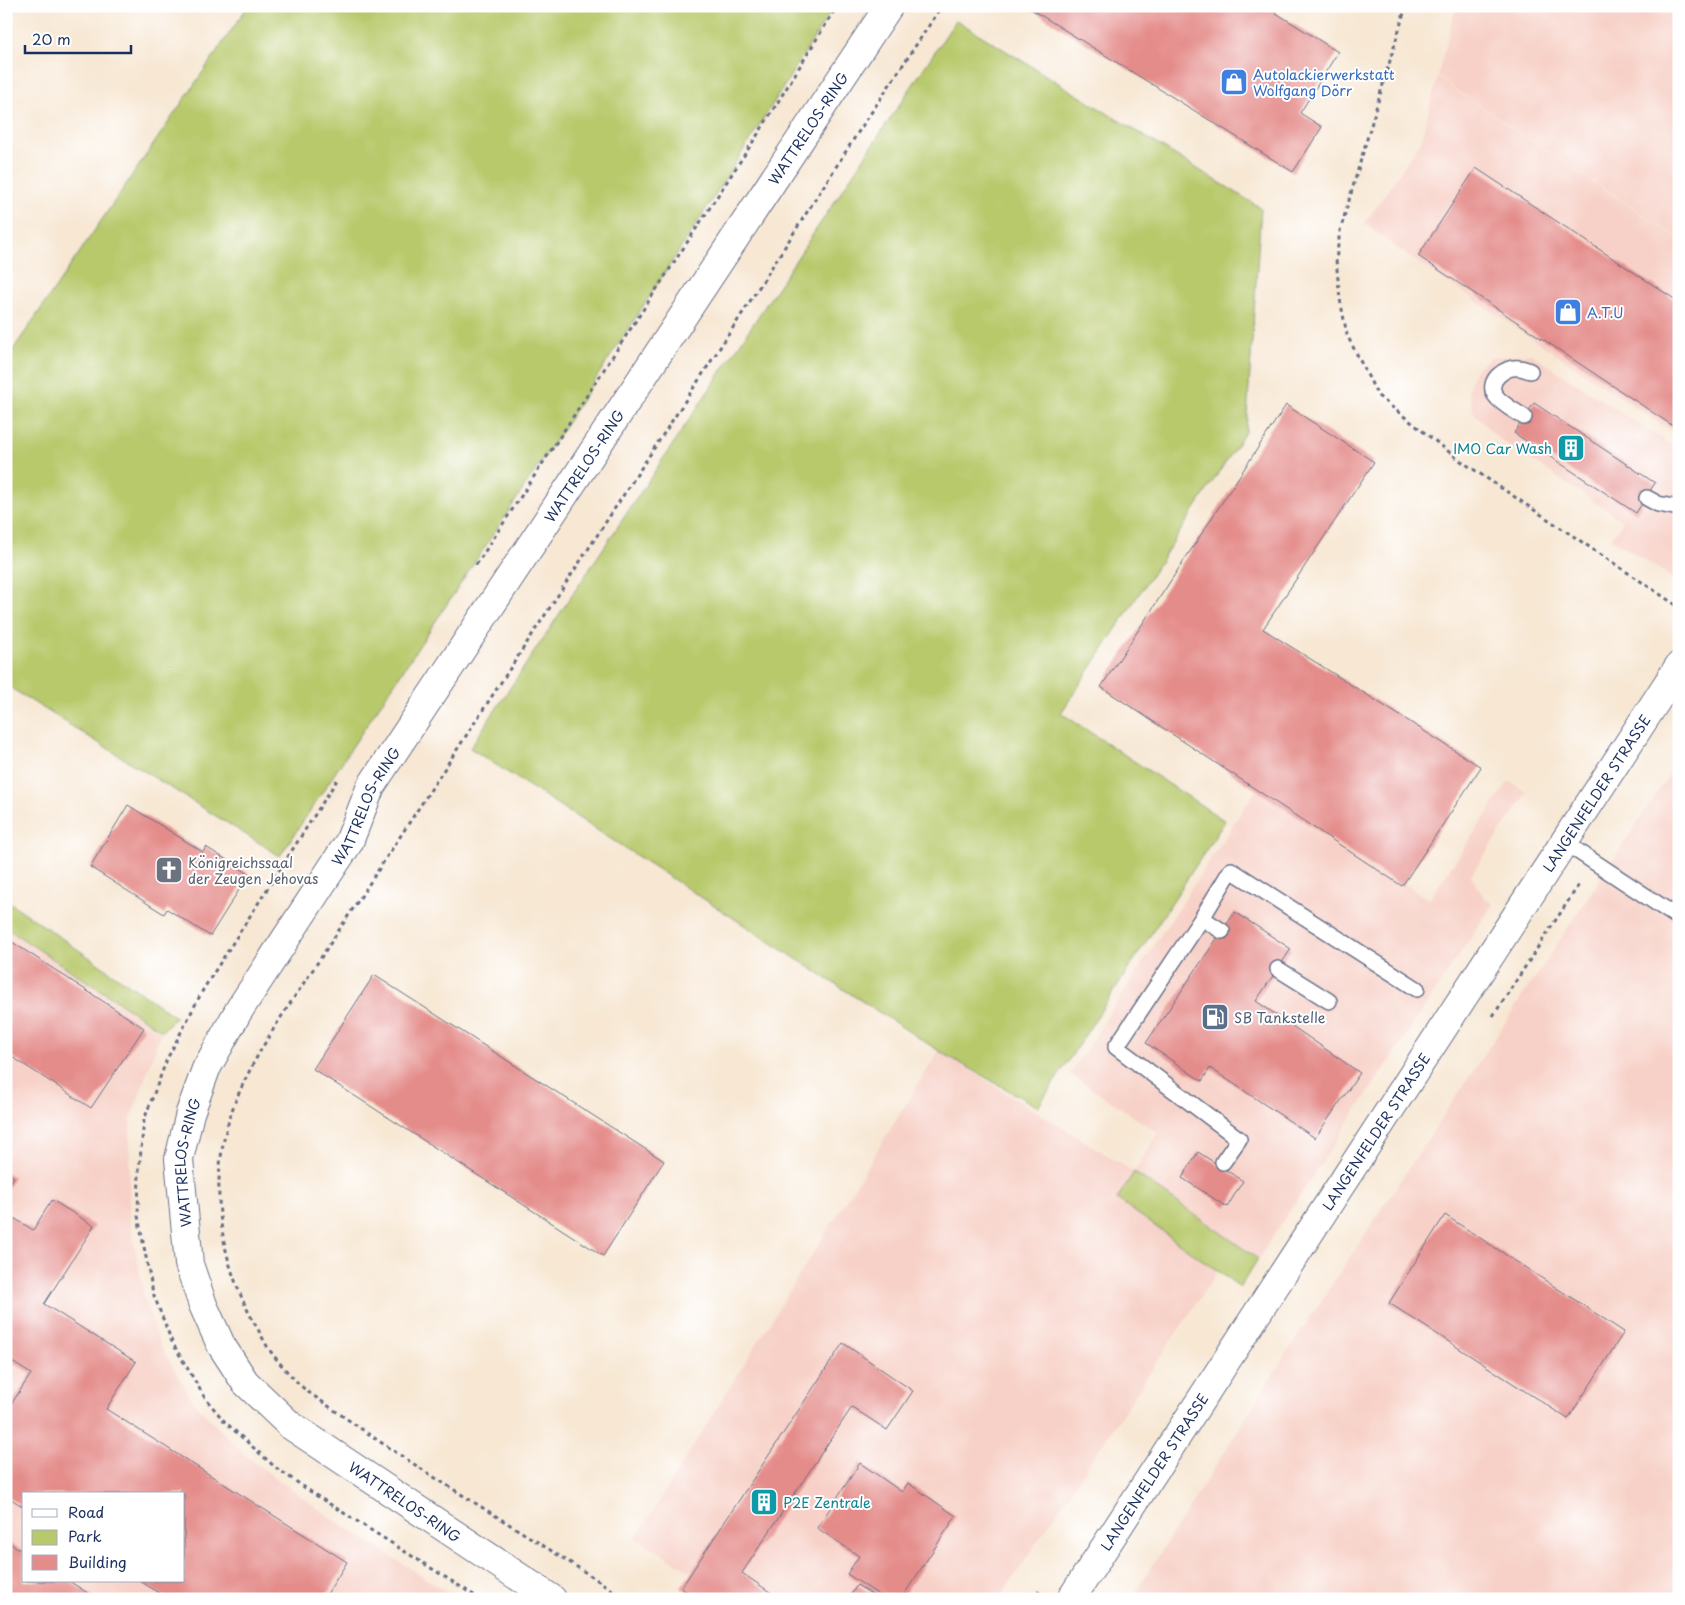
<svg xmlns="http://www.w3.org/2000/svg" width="1685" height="1605" viewBox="0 0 1685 1605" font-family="'Playpen Sans',sans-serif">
<rect width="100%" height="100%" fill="#fff"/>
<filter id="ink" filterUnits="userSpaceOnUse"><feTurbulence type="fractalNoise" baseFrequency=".02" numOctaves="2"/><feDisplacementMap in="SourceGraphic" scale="10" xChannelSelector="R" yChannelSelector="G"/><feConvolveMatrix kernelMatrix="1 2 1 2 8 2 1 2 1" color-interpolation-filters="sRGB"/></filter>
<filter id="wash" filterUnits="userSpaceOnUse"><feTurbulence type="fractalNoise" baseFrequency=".0096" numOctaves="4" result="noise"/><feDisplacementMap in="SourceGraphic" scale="20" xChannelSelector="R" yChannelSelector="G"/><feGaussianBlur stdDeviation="1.12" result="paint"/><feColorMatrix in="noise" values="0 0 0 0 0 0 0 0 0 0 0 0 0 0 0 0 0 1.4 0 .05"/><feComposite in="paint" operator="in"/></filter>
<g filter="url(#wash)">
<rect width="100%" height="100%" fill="#f7e7d3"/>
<!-- built -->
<path fill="#f7d1c7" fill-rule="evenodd" d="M1456,6H1679V238L1453,88L1438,75Z
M1438,76L1453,89L1679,239V436L1398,249L1365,223L1420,143Z
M1531,354L1679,450V582L1611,539L1623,521L1495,436L1473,411L1468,390L1474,371L1491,357Z
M1679,760V1599H1131L1301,1331Z
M1509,781L1527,793L1471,875L1484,898L1493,904L1258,1259L1235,1245L999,1599H737L636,1538L939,1051L1134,1172L1158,1133L1070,1074L1257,788L1429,900Z
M6,929L161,1032L130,1122L129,1215L144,1296L160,1345L194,1403L247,1457L331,1518L458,1599H6ZM24,1494H184V1581H24Z"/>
<!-- green -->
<path fill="#b8c96c" stroke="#6a7c65" d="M248,6H834C656,294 466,574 280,856L6,685V360Z
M956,20L1261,208L1246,431L1061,713L1225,821L1038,1107L939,1051L470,748Z
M6,900L176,1017L162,1031L6,928Z
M1134,1172L1258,1259L1240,1287L1117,1199Z"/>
<g id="blocks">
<!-- building -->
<path fill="#e48c8a" d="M1026,6H1265L1338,52L1300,113L1322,127L1293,172Z
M1476,168L1679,302V430L1418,256Z
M1534,403L1655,483L1636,513L1514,433Z
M1286,405L1374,462L1263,629L1481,767L1402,886L1101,687Z
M128,805L203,852L206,847L249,874L210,936L167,909L164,914L90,867Z
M1235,912L1291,949L1256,1001L1360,1073L1315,1138L1210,1068L1202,1081L1146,1043Z
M6,938L144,1028L91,1108L6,1053Z
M374,975L664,1161L603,1256L313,1069Z
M1198,1152L1243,1181L1227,1207L1182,1178Z
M6,1172L14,1177L6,1190Z
M52,1200L94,1226L44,1304L136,1362L106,1409L347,1562L324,1599H168L140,1581H184V1494H24V1507L6,1496V1412L31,1374L6,1358V1213L33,1230Z
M1445,1215L1624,1332L1568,1419L1389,1303Z
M843,1343L913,1391L887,1430L852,1407L742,1573L780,1599H697L681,1588Z
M860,1463L902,1492L908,1483L956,1516L901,1599H885L847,1574L859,1556L817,1528Z
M6,1541L24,1552V1581H69L97,1599H6Z
M857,1585L879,1599H848Z"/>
</g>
</g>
<g filter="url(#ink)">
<use href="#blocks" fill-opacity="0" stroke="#686f87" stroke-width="1"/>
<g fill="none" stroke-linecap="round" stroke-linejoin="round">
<!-- service casing -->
<g stroke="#686f87" stroke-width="18">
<path id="service" d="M1524,417C1515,411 1501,404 1495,395C1486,381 1505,366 1519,368C1523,368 1527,370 1530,371
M1647,498L1658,504L1679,508
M1564,842L1679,918
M1202,918L1116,1047L1239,1139L1223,1162
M1222,931L1202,918L1231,870L1417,989
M1278,969L1329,1001"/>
</g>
<!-- minor casing -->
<g stroke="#686f87" stroke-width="30">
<g id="minor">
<path id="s1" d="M552,1599L290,1425L245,1382L221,1345L203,1305L189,1264L179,1159L190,1113L206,1069L239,1010L349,842L371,786L889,6"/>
<path id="s2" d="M1071,1599L1679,666"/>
</g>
</g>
<!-- path -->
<path stroke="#686f87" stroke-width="3" stroke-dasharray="4 4" stroke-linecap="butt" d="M1406,6L1340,231L1336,260L1340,299L1347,335L1378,396L1458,459L1679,607
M476,565L760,131L837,6
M337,780L204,988L167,1059L144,1120L139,1170L138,1216L153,1293L172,1342L205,1398L225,1422L275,1467L317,1496L480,1599
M1493,1016L1580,883
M626,1599C547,1546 464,1498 385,1445C364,1431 344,1417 324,1403C316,1397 307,1392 300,1385C290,1375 279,1363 271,1352C265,1344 261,1334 256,1326C217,1258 206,1174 236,1100C257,1049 290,1004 320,959L738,320L857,134L942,6
M1034,1599L1039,1591"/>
<!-- service -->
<use href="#service" stroke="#fff" stroke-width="15"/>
<!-- minor -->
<use href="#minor" stroke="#fff" stroke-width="28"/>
</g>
</g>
<!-- icons -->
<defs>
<g id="shop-square" transform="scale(1.4375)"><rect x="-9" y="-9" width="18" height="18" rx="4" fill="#3f7fe0" stroke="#fff"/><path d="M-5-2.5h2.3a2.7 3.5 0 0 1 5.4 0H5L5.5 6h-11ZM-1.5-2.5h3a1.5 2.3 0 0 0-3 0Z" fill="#fff"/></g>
<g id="building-square" transform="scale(1.4375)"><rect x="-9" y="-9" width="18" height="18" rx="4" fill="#0f9aa8" stroke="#fff"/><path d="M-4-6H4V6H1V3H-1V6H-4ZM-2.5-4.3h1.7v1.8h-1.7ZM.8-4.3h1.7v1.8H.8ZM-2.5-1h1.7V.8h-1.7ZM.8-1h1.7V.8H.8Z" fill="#fff"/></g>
<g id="church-square" transform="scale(1.4375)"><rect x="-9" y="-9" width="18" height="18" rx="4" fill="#6b7280" stroke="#fff"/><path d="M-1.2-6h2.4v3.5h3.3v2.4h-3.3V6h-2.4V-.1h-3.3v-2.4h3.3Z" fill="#fff"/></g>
<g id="fuel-square" transform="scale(1.4375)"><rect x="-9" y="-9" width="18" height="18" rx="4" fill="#5c6f8a" stroke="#fff"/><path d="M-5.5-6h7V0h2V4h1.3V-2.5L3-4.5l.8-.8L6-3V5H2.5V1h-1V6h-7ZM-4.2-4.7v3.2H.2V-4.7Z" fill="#fff"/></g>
</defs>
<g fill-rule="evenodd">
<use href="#shop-square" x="1234" y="82"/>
<use href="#shop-square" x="1568" y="312"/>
<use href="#building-square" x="1571" y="448"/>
<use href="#church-square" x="169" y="870"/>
<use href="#fuel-square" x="1215" y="1017"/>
<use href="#building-square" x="764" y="1502"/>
</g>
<g text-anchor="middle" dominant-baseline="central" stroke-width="4" stroke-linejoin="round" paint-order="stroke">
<!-- shop labels -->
<g font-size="14" fill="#366cbe" stroke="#fff" text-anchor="start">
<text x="1253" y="74">Autolackierwerkstatt<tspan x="1253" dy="16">Wolfgang Dörr</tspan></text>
<text x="1587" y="312">A.T.U</text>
</g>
<!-- street labels -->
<g font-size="14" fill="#1b2f5e" stroke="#fff">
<text stroke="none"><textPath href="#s1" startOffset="1826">WATTRELOS-RING</textPath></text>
<text stroke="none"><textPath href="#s1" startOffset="1421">WATTRELOS-RING</textPath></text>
<text stroke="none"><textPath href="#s2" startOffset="962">LANGENFELDER STRASSE</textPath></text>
<text stroke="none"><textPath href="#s1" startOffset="1016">WATTRELOS-RING</textPath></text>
<text stroke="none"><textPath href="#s2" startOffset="558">LANGENFELDER STRASSE</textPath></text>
<text stroke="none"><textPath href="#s1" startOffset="611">WATTRELOS-RING</textPath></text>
<text stroke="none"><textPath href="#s2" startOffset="152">LANGENFELDER STRASSE</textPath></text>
<text transform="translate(405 1502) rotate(34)">WATTRELOS-RING</text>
</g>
<!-- culture labels -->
<g font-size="14" fill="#0d838f" stroke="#fff" text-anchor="end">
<text x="1552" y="448">IMO Car Wash</text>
<text x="783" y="1502" text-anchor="start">P2E Zentrale</text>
</g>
<!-- worship labels -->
<g font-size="14" fill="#5b616d" stroke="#fff" text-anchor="start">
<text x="188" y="862">Königreichssaal<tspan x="188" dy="16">der Zeugen Jehovas</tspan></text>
</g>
<!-- service labels -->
<g font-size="14" fill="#4e5e75" stroke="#fff" text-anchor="start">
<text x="1234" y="1017">SB Tankstelle</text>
</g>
</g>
<!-- margin -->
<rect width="1685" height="1605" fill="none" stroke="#fff" stroke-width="25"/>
<!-- legend -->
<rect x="22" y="1492" width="162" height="90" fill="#ffffff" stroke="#a4acbf"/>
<rect x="32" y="1509" width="25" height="8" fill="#ffffff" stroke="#a4acbf"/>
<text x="68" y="1518" font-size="15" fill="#1b2f5e">Road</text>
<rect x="32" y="1530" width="25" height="15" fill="#b8c96c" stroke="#a4acbf"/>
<text x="68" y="1542" font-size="15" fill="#1b2f5e">Park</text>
<rect x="32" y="1555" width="25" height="15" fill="#e48c8a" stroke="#a4acbf"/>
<text x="68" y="1568" font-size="15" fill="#1b2f5e">Building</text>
<!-- scale -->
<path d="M25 45v8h106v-8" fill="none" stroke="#1b2f5e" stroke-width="2.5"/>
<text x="32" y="45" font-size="15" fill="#1b2f5e" stroke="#ffffff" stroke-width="4" paint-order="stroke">20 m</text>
</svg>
